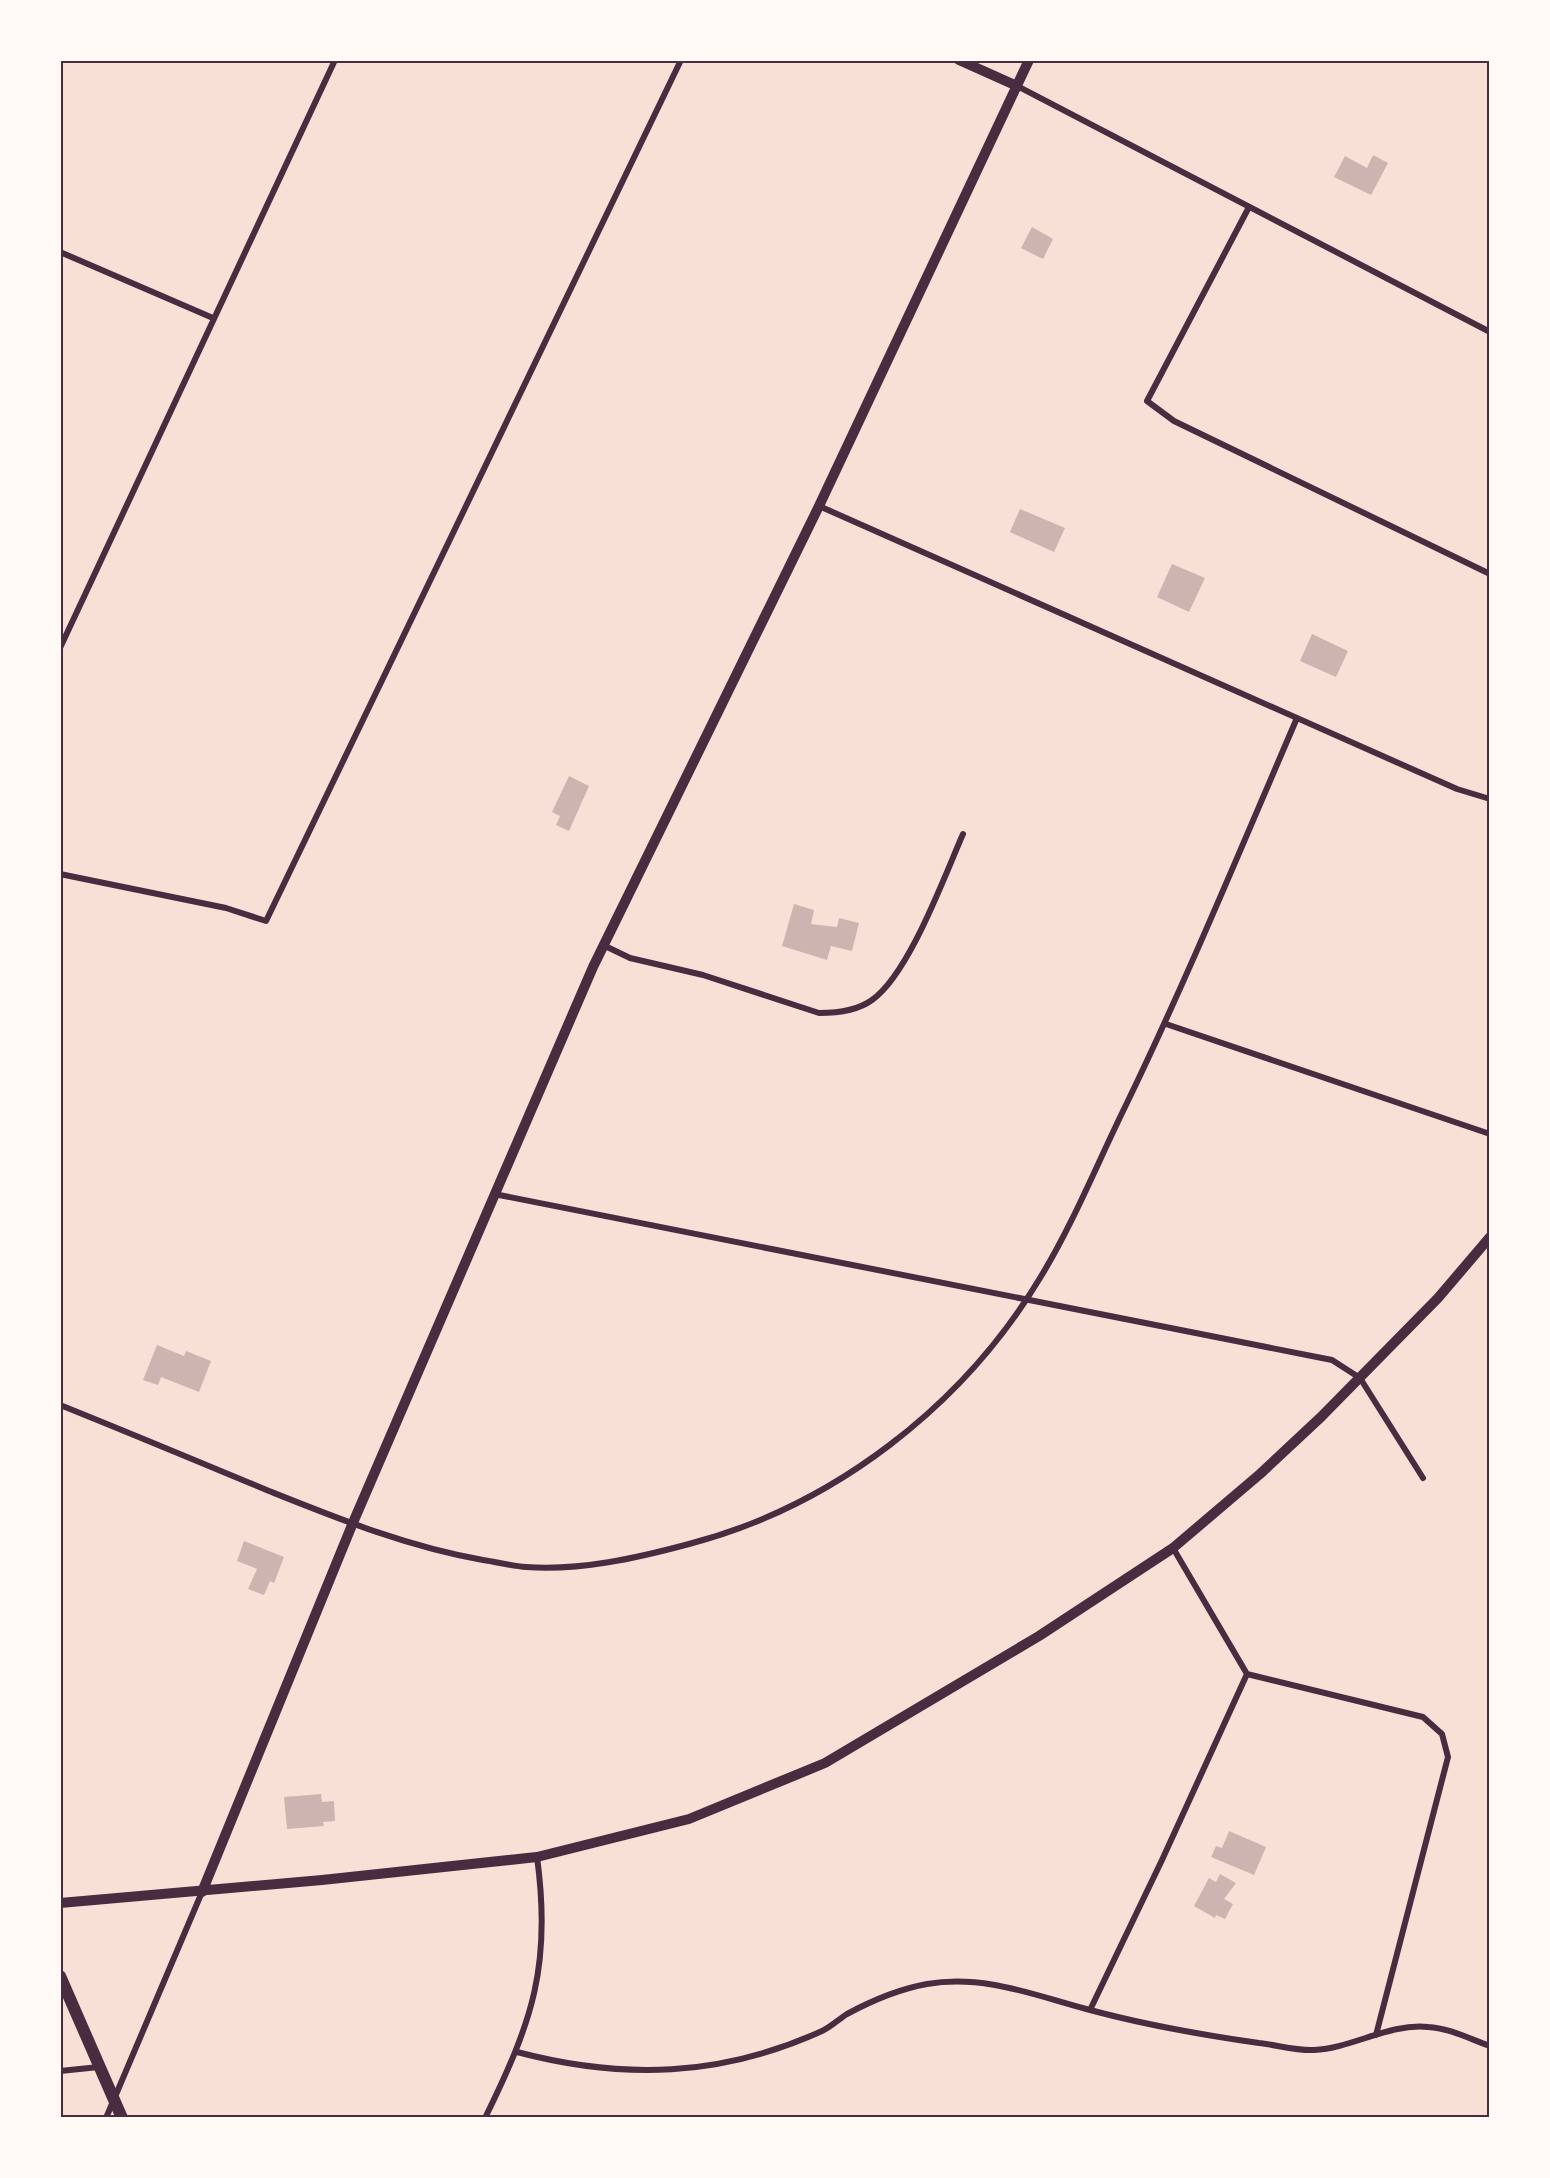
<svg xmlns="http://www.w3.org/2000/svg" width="1550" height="2178" viewBox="0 0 1550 2178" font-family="Lato,sans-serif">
<rect width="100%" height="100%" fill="#f7e1d7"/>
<!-- building -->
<path fill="#ccb4b1" d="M1373,155L1388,163L1371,195L1334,177L1345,156L1367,168Z
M1032,227L1053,239L1043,259L1021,248Z
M1020,509L1065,528L1054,552L1010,532Z
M1172,564L1205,578L1189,612L1157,597Z
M1312,634L1348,651L1336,677L1300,661Z
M569,776L589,786L569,831L556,825L560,816L552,812Z
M794,904L814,910L811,924L837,927L839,918L859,923L852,951L831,946L827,960L782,946Z
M157,1345L184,1356L186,1351L211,1361L199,1392L161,1377L158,1385L143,1380Z
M244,1541L284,1557L274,1583L270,1581L264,1595L248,1589L257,1569L237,1561Z
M321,1794L322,1802L334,1801L335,1821L323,1822L324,1826L287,1829L284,1797Z
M1229,1831L1266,1847L1254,1875L1211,1857L1216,1846L1222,1848Z
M1220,1874L1236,1883L1224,1899L1233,1904L1225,1919L1216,1915L1215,1918L1194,1906L1209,1878L1216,1882Z"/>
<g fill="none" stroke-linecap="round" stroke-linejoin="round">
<!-- minor -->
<path stroke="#4a2c40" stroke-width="6" d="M1017,86L1490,332
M1249,207L1147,401L1174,421L1490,574
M60,252L213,318
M819,506L1457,789L1490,799
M60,648L335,60
M60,874L226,908L266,921L681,60
M603,945L630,958L703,975L819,1013C836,1013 857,1011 872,1000C909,974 944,877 963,834
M1166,1024L1490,1134
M494,1194L1332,1360L1360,1378L1423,1478
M60,1405C130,1433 199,1462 269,1491C339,1519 408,1547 483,1560C497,1562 512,1566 526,1567C580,1571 637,1558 689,1544C834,1506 963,1406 1040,1278C1072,1226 1098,1162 1125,1107C1187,979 1241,848 1297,718
M1173,1548L1247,1674
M1247,1674L1423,1717L1442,1734L1448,1757L1376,2035
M1090,2010L1162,1860L1247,1674
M517,2052C623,2080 721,2077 822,2031C831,2027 839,2019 847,2014C873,2000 899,1989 927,1984C985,1974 1036,1996 1090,2010C1146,2025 1202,2035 1259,2043C1277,2045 1297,2051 1314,2050C1353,2048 1389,2023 1428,2027C1449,2028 1470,2039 1490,2046
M60,2071L99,2067
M106,2118L202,1892
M485,2118C532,2022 552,1966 537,1857"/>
<!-- tertiary -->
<path stroke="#4a2c40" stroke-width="10" d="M959,60L1017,86
M202,1892L352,1525L593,967L819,506L1029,60
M60,1903L322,1880L537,1857L689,1819L825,1763L1039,1636L1173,1548L1260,1474L1321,1417L1438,1298L1490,1237"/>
<!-- secondary -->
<path stroke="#4a2c40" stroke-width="12" d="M60,1976L122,2118"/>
</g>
<!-- border -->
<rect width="1550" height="2178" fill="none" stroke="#fffaf5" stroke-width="123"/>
<rect x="62" y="62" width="1426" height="2054" fill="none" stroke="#4a2c40" stroke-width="2"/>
</svg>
